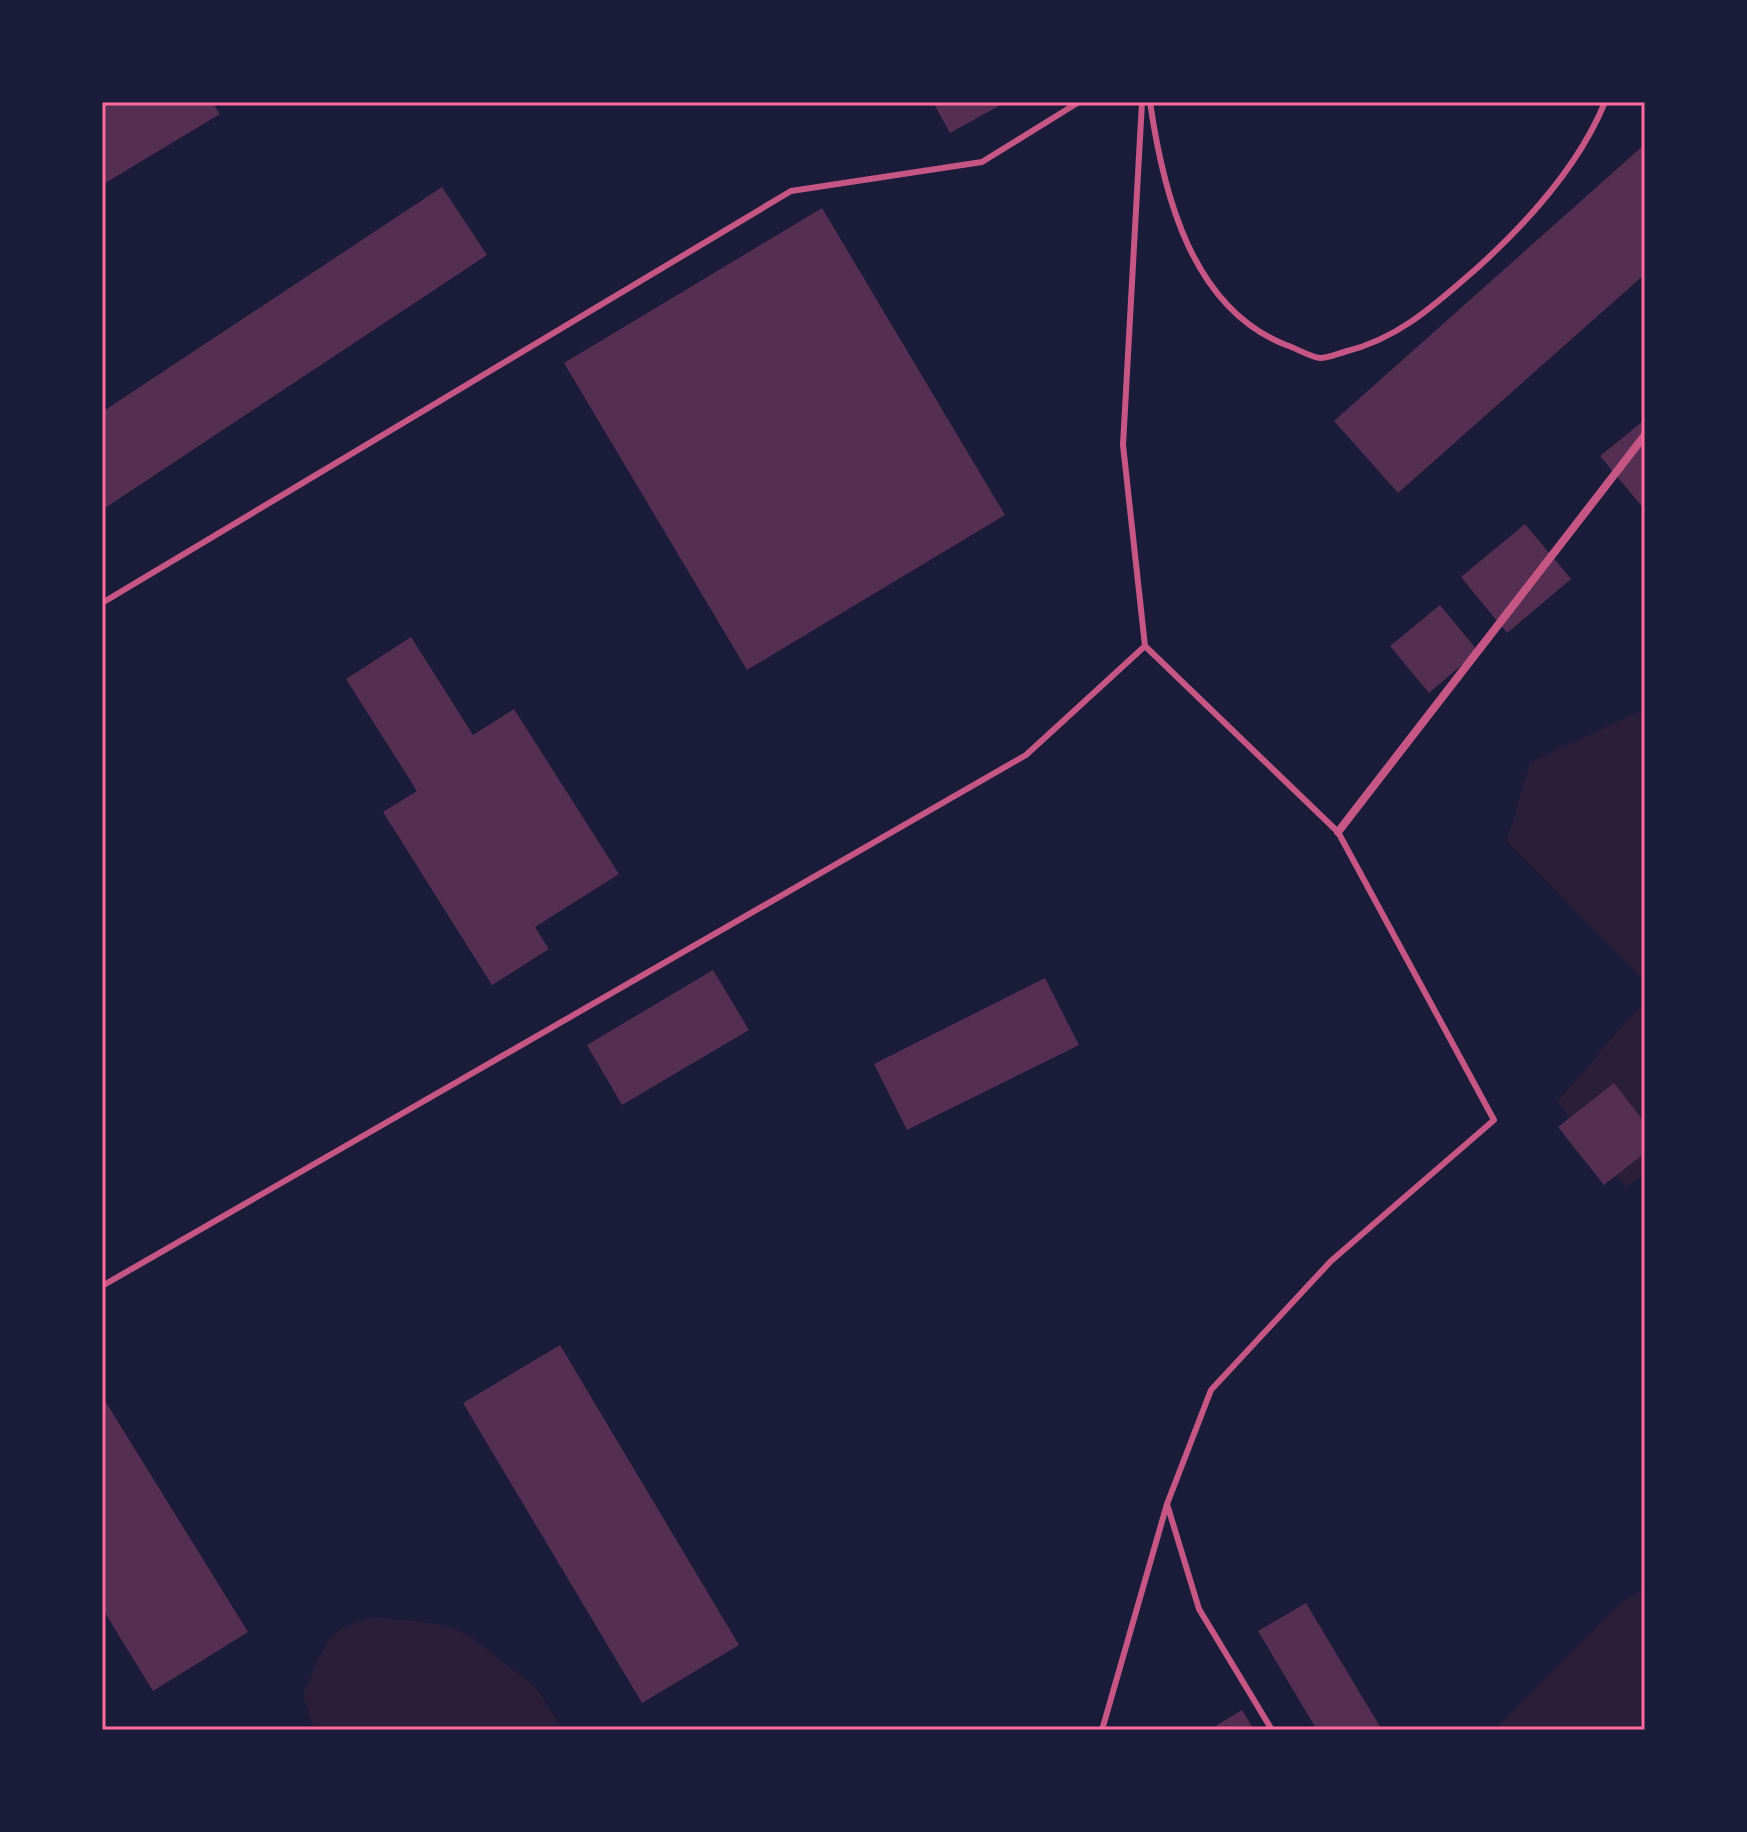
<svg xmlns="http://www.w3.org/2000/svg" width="1747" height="1832" viewBox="0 0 1747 1832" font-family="'IBM Plex Sans',sans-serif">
<rect width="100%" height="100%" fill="#1b1b3a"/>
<!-- green -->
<path fill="#2a1e3b" d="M1645,709V981L1507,841L1530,762Z
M1645,1000V1174L1625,1187L1557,1102Z
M1645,1587V1730H1493L1621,1603Z
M376,1617L439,1624L469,1635L536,1688L563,1730H314L303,1695C323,1651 324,1626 376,1617Z"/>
<!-- building -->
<path fill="#542f53" d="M102,102H212L220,114L102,185Z
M933,102H1006L950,133Z
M1645,144V274L1398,493L1334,421Z
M442,187L487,255L102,510V412Z
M822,208L1005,515L747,670L564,363Z
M1642,422L1645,426V510L1600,456Z
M1525,524L1571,579L1507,633L1461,577Z
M1440,605L1478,651L1429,693L1390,646Z
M411,637L473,735L514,709L619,874L535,927L549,949L492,985L383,812L417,791L346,679Z
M713,970L749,1030L622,1105L587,1045Z
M1045,978L1079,1045L907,1130L874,1064Z
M1614,1083L1645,1123V1153L1604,1185L1558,1127Z
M560,1345L739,1645L642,1703L463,1403Z
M102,1396L248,1632L153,1691L102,1608Z
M1306,1603L1382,1730H1317L1258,1631Z
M1242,1710L1254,1730H1209Z"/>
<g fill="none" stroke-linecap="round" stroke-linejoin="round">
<!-- service -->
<path stroke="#c65784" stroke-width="6" d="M1150,102C1163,192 1191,308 1286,345C1296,348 1310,357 1320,358C1327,358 1337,354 1344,352C1398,339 1435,305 1476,269C1527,223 1579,166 1605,102
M102,603L791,191L982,162L1079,102
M102,1286L1026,755L1145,646
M1167,1504L1199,1609L1272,1730
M1102,1730L1167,1504L1211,1390L1331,1261L1494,1120L1338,832L1145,646L1123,445L1142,102"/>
<!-- minor -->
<path stroke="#c65784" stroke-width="8" d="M1338,832L1645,435"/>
</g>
<!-- border -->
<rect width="1747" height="1832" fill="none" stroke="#1b1b3a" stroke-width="208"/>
<rect x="104" y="104" width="1539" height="1624" fill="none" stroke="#ff6b9d" stroke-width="3"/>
</svg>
